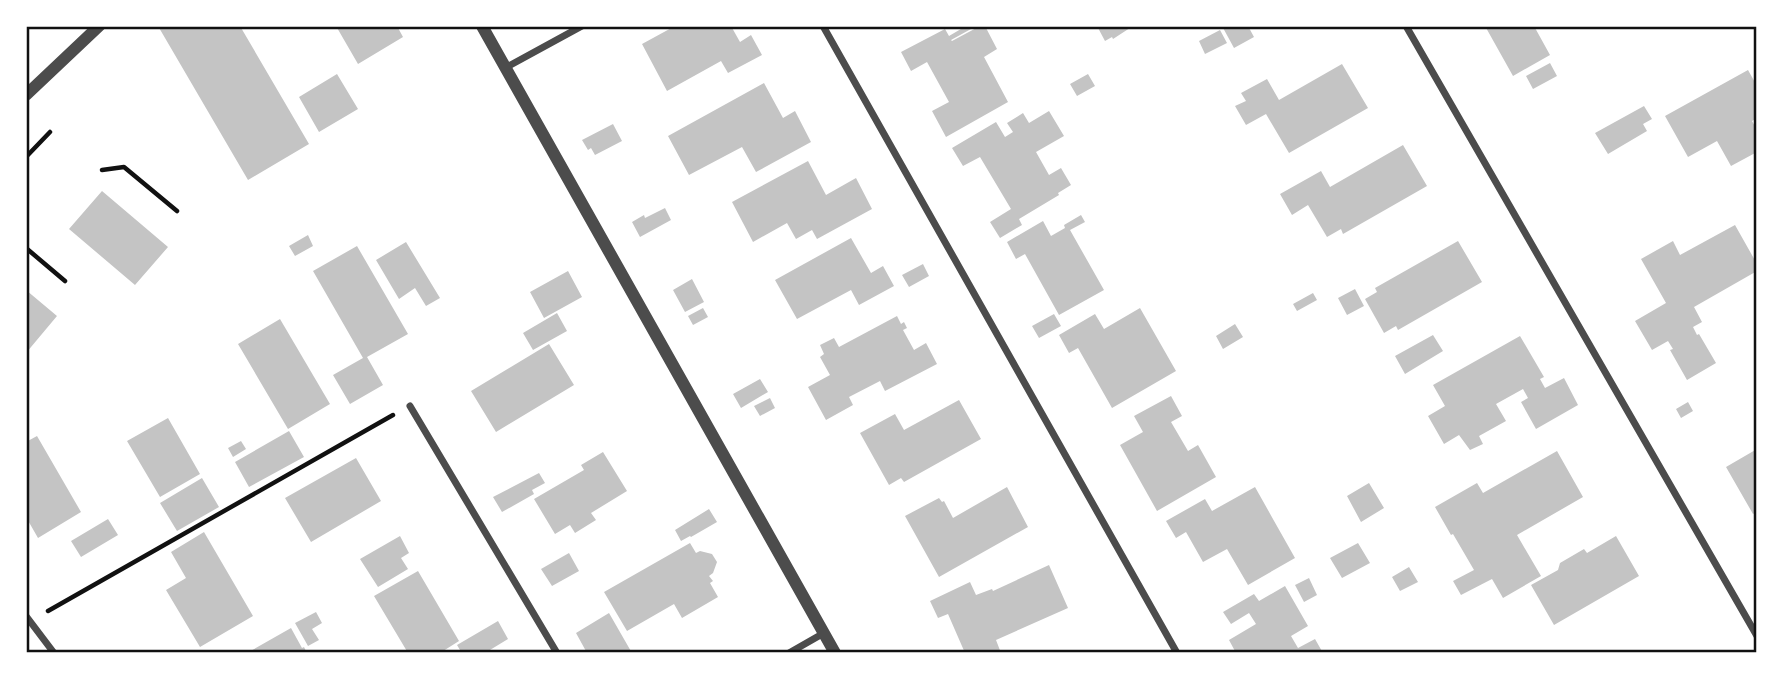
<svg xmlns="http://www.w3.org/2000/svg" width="1783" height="679" viewBox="0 0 1783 679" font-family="Overpass,sans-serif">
<rect width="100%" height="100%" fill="#fff"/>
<!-- building -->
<path fill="#c4c4c4" d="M158,26H240L309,144L248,180Z
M336,26H397L403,37L358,64Z
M675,26H731L740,42L751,35L762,55L728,73L721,61L667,91L642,44Z
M966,26H969L971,29L951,40L952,41L980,26H985L997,49L984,57L1008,102L946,137L932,111L949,102L927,62L911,71L901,52L945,29L949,36Z
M1097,26H1133L1113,39L1112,37L1105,41Z
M1222,26H1248L1254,37L1234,48Z
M1485,26H1534L1550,55L1513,76Z
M1220,30L1227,43L1205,54L1199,41Z
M1550,63L1557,76L1533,89L1526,76Z
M1342,64L1368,108L1289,153L1266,114L1246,125L1235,106L1246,101L1241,93L1267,79L1279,100Z
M1748,70L1757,86V118L1752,121L1757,130V152L1731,166L1717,141L1688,157L1665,116Z
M337,74L358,109L319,132L299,97Z
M1088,74L1095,86L1077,96L1070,84Z
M764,83L783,118L795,111L811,142L756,172L742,147L689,175L668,136Z
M1644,106L1652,119L1643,124L1647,131L1608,154L1595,133Z
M1049,111L1064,136L1036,152L1049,175L1061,168L1071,185L1058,193L1059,195L1019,219L1022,225L1000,238L990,222L1011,209L980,157L963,166L952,148L996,122L1005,137L1013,132L1007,123L1023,113L1029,123Z
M613,124L622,141L595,155L591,148L588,150L582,140Z
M1403,145L1427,186L1343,234L1341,229L1327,237L1308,205L1292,215L1280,194L1321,171L1330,187Z
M808,161L826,195L856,178L872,209L817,239L812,230L796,239L787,223L753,242L732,202Z
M102,191L168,247L135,285L69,229Z
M665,208L671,220L640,237L632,222L644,215L645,218Z
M1081,215L1085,222L1070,230L1104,290L1059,315L1025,254L1016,259L1007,242L1043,221L1051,236L1065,228L1064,225Z
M1735,225L1757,264V271L1694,307L1702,322L1693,327L1697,335L1699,334L1716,363L1687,380L1670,350L1673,349L1668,341L1652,350L1635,321L1666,303L1641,259L1673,241L1680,255Z
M308,235L313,246L295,256L289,246Z
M851,238L871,273L883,266L894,286L859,305L851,290L797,319L775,280Z
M1458,241L1482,282L1398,330L1396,326L1384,333L1365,299L1377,292L1375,288Z
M406,242L440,298L426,306L415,288L399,299L376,260Z
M357,246L408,334L367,357L383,385L350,404L333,375L363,358L313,271Z
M923,264L929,276L909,287L902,275Z
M568,271L582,297L544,318L530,292Z
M692,279L704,302L685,312L673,290Z
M1355,289L1364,306L1347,315L1338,298Z
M26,290L57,316L26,353Z
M1313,293L1317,300L1297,311L1293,304Z
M703,308L708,317L693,325L688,316Z
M1140,308L1176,371L1112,408L1078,348L1069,353L1059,335L1095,314L1104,329Z
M557,313L567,331L533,350L523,333Z
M1054,314L1061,326L1039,338L1032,326Z
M897,316L901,324L904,322L907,328L903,330L914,350L926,343L937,364L885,391L880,381L849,397L853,405L826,420L808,387L830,375L820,357L824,354L820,345L834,338L839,347Z
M280,319L330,404L288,429L238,344Z
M1235,324L1243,337L1223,349L1216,336Z
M1433,335L1443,351L1405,374L1395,356Z
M1520,336L1544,377L1540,379L1545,388L1564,378L1578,405L1536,429L1521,402L1528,398L1523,389L1496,404L1506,421L1479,436L1483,444L1470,450L1459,435L1444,444L1428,416L1445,406L1433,385Z
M549,344L574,385L496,432L471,391Z
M760,379L768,392L741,408L733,394Z
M1171,396L1182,416L1171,422L1188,451L1198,445L1216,477L1157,511L1120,445L1143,432L1134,416Z
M770,398L775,408L760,416L754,406Z
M959,400L981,439L904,482L901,478L889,485L860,433L895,414L904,430Z
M1688,402L1693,411L1681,418L1676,409Z
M168,418L200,474L160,497L127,441Z
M289,431L304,457L249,487L235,462Z
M37,436L81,512L38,538L26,517V442Z
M241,441L246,449L233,457L228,448Z
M1757,449V512L1753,514L1726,467Z
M1557,451L1583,497L1517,535L1541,576L1503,598L1492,579L1461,595L1453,581L1474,570L1453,534L1451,535L1435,507L1477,483L1483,493Z
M603,452L627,491L591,513L596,520L575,533L570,525L555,534L534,499L584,470L581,465Z
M356,458L381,501L311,542L285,498Z
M539,473L545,483L532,490L534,494L502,512L493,497Z
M202,478L219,507L177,531L160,503Z
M1369,483L1384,508L1361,522L1347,496Z
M1007,487L1028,527L939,577L905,516L939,498L942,502L944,501L953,518Z
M1255,487L1295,558L1248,585L1227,549L1203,562L1186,532L1176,538L1166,521L1205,499L1212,511Z
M709,509L717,522L691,537L690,536L681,541L675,530Z
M108,519L118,535L81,557L71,541Z
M204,532L253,616L200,647L166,590L186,578L171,552Z
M400,536L409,553L401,558L408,569L378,587L360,559Z
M1616,536L1639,576L1554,625L1531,585L1558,570L1560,563L1584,549L1587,553Z
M690,543L696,553L700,551L712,554L717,562L713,573L709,576L713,581L710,583L718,597L682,618L674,604L627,631L604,592Z
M1358,543L1370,563L1342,578L1330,558Z
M569,553L579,571L552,586L541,569Z
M1049,565L1068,608L996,640L1001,653H965L948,614L938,618L930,601L970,582L976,595L992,589L993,591Z
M1409,567L1418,582L1400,591L1392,577Z
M418,571L459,641L440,653H408L374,596Z
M1309,578L1317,595L1304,602L1295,585Z
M1285,586L1308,626L1291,636L1298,648L1315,639L1323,653H1236L1229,640L1256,624L1249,613L1231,624L1223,612L1254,594L1259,601Z
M316,612L322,623L312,629L319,640L308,646L295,623Z
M609,613L632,653H587L576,633Z
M498,621L508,639L485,653H456L460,650L457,645Z
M291,628L302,648L304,647L307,653H247Z"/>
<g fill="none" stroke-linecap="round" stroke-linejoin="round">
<!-- path -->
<path stroke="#111" stroke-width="4.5" d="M26,157L50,132
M102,170L124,167L177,211
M26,248L65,281
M48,611L393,415"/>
<!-- minor -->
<path stroke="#4c4c4c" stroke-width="7" d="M823,26L1177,653
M1406,26L1757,636
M505,68L582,26
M410,406L557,653
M26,616L54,653
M789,653L824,633"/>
<!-- tertiary -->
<path stroke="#4c4c4c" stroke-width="12" d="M482,26L835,653
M26,95L99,26"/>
</g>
<!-- border -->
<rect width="1783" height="679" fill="none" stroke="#ffffff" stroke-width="56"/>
<rect x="28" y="28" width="1727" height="623" fill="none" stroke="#111" stroke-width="2.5"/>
</svg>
